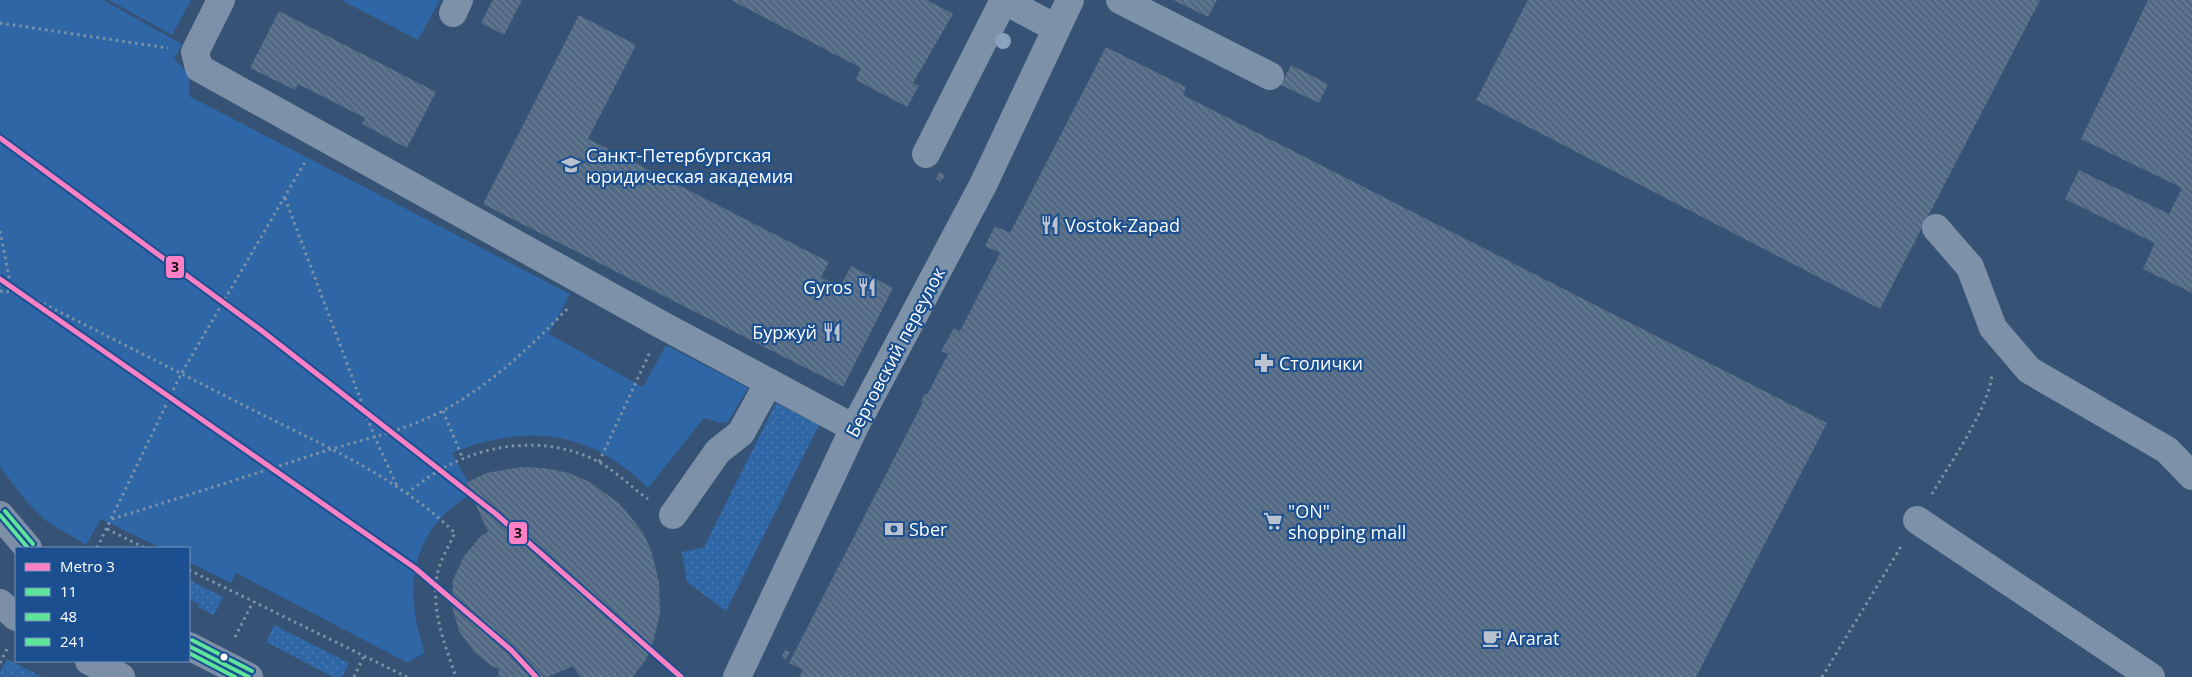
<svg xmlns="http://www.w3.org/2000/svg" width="2192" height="677" viewBox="0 0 2192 677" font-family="'Open Sans',sans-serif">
<defs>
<pattern id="grass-dots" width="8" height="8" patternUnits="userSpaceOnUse" patternTransform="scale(1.25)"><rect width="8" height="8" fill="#2f66a5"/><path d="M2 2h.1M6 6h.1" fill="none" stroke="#4e7db2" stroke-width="1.8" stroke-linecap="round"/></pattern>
<pattern id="building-back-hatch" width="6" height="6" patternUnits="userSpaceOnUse" patternTransform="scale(1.25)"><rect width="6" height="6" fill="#526984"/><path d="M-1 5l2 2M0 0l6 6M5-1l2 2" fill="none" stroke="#6c8096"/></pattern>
</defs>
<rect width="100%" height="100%" fill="#365274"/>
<!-- grass -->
<path fill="url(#grass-dots)" d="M776,403L819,425L726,611L687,582L682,552L704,547Z
M189,580L223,597L214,615L198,607L199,604L189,599Z
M274,625L349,663L342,677H333L266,642Z
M7,659L42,677H0V672Z"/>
<!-- park -->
<path fill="#2f66a5" d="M0,0H103L182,44L174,59L190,75L189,96L570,294L549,334L643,387L666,345L748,388L728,422L720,423L704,418L648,488C589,430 527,423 452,453L474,493C411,526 402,590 425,652L408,663L236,573L231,583L189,562V548H161L101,519L86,545L45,520L26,501L0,467Z
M109,0H191L172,35Z
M341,0H440L418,40Z"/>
<!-- building -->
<path fill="url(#building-back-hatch)" d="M493,0H522L504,35L481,23Z
M731,0H927L953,14L913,83L919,86L907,107L856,80L861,68Z
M1173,0H1217L1208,17Z
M1528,0H2040L1880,309L1476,100Z
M2148,0H2192V293L2143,269L2155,243L2065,199L2079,170L2169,214L2182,188L2081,139Z
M279,11L436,92L407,148L362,124L365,118L298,84L295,90L250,68Z
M579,15L636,45L588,139L829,262L821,277L840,287L851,266L893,288L843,387L483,204Z
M1106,47L1186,87L1183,95L1827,423L1696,677H799L803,670L789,663L923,402L921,401L925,393L927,395L948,354L941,351L945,344L954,328L960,331L1000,253L985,246L995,226L1010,233Z
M1291,65L1328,84L1319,103L1281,85Z
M939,172L945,175L941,182L936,179Z
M521,467L544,468L569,473L590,482L620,504L642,531L651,550L659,582L660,614L653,642L646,659L633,677H580L573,666L548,677H498L499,669L492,666L475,653L459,631L452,606L453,580L464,556L481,536L488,532L466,483L486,473Z
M785,650L790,652L786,659L782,656Z"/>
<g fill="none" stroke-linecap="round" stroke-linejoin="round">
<!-- path -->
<path stroke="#7d92a8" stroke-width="3" stroke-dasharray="2.5 4" stroke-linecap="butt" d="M0,23L168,48
M285,198L375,438L397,486
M0,231L12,292
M0,291L12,292L42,303C113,339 184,375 255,411C325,446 399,478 455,533C449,546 439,562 437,576C431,611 445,645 456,677
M443,411L463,459
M599,462L650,352
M407,494C459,447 536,429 599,462C618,473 631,487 648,499
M1932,494C1950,463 1990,407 1992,373
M112,519C183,497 254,474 325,451C365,439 407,430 444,410C492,384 531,346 569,307
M107,529L145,548
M97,548L181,374L305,162
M189,570L407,677
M235,637L253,602
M0,663L7,649
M354,677L364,656
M1822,677L1902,545"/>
<!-- minor -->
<path stroke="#7d92a8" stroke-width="28" d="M221,0L195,52L199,68L662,325L854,428
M1003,0L1056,28
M1120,0L1270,76
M453,13L459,0
M926,154L1004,0
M1936,228L1970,267L1993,328L2029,370L2167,450L2192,476
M673,515L718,451L741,433L769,382
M1917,520L2151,677
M737,677L854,428L984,183L1070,0"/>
<!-- major -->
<path stroke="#7d8ea7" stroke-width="28" d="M0,515L28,548
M0,603L16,617
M189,646L249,677
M89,661L121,677"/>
<!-- bus-1 casing -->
<g stroke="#1b4f8f" stroke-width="8">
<path id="bus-1" d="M0,515L28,548
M189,646L249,677"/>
</g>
<!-- bus-2 casing -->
<g stroke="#1b4f8f" stroke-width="8">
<path id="bus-2" d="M189,653L235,677"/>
</g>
<!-- bus-3 casing -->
<g stroke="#1b4f8f" stroke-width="8">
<path id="bus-3" d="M5,511L33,544
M192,640L252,671"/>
</g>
<!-- bus-1 -->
<use href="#bus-1" stroke="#5ee59b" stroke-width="4"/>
<!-- bus-2 -->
<use href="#bus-2" stroke="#5ee59b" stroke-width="4"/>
<!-- bus-3 -->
<use href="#bus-3" stroke="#5ee59b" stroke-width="4"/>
<!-- metro-1 casing -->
<g stroke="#1b4f8f" stroke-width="9">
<path id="metro-1" d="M0,138L262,331L496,514L681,677
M0,279L415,568L511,650L536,677"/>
</g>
<!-- metro-1 -->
<use href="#metro-1" stroke="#ff80c5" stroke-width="5"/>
</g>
<!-- trees -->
<circle fill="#8aa2be" cx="1003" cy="41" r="8"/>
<!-- icons -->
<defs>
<g id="university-bare" transform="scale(1.5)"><path d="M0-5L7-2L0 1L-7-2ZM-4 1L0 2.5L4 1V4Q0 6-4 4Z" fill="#b9c2ce" stroke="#1b4f8f" stroke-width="2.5" paint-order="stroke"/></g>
<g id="restaurant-bare" transform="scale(1.5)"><path d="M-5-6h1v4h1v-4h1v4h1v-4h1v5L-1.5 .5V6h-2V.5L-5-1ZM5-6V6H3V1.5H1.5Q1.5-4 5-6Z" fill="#b9c2ce" stroke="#1b4f8f" stroke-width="2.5" paint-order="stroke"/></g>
<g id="pharmacy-bare" transform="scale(1.5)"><path d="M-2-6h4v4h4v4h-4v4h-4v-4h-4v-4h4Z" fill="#b9c2ce" stroke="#1b4f8f" stroke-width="2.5" paint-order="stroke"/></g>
<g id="supermarket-bare" transform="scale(1.5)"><path d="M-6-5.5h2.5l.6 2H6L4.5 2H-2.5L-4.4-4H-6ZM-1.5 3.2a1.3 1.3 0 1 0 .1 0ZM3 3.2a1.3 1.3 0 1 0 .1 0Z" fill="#b9c2ce" stroke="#1b4f8f" stroke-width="2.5" paint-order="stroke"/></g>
<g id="bank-bare" transform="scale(1.5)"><path d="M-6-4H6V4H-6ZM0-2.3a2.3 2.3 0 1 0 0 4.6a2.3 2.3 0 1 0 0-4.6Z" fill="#b9c2ce" stroke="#1b4f8f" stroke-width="2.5" paint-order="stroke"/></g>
<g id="cafe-bare" transform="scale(1.5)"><path d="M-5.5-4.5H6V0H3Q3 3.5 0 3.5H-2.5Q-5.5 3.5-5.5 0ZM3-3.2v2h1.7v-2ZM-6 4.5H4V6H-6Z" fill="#b9c2ce" stroke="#1b4f8f" stroke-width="2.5" paint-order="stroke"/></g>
</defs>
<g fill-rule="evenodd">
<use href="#university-bare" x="571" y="165"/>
<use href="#restaurant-bare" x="1050" y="225"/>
<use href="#restaurant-bare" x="867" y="287"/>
<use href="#restaurant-bare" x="832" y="332"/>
<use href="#pharmacy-bare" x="1264" y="363"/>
<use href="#supermarket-bare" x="1273" y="521"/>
<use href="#bank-bare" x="894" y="529"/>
<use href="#cafe-bare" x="1492" y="638"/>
</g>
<!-- markers -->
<circle fill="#fff" stroke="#1b4f8f" stroke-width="2" cx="224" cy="657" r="4.5"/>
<g text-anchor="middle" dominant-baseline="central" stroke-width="4.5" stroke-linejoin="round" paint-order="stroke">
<!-- poi labels -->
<g font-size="18" fill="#fff" stroke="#1b4f8f" text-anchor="start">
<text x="586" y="155">Санкт-Петербургская<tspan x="586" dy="21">юридическая академия</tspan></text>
<text x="1065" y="225">Vostok-Zapad</text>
<text x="852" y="287" text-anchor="end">Gyros</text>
<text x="817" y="332" text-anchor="end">Буржуй</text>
<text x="1279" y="363">Столички</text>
<text x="1288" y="511">"ON"<tspan x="1288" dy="21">shopping mall</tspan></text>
<text x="909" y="529">Sber</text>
<text x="1507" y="638">Ararat</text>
</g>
<!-- street labels -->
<g font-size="18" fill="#fff" stroke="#1b4f8f">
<text transform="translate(895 352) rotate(-62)">Бертовский переулок</text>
</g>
</g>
<g stroke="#1b4f8f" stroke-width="2">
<rect x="165" y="255" width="20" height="24" rx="5" fill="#ff80c5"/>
<rect x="508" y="521" width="20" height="24" rx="5" fill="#ff80c5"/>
</g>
<g font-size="14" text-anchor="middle" font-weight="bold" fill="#111">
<text x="175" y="272">3</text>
<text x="518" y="538">3</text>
</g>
<!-- legend -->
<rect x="15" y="547" width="175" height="115" fill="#1b4f8f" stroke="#7695bc"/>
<rect x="25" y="563" width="25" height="8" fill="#ff80c5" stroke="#7695bc"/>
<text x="60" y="572" font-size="15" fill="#ffffff">Metro 3</text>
<rect x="25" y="588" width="25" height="8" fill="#5ee59b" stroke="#7695bc"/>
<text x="60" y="597" font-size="15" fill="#ffffff">11</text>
<rect x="25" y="613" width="25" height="8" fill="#5ee59b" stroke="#7695bc"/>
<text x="60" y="622" font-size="15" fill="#ffffff">48</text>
<rect x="25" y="638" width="25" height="8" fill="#5ee59b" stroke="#7695bc"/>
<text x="60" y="647" font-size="15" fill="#ffffff">241</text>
</svg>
